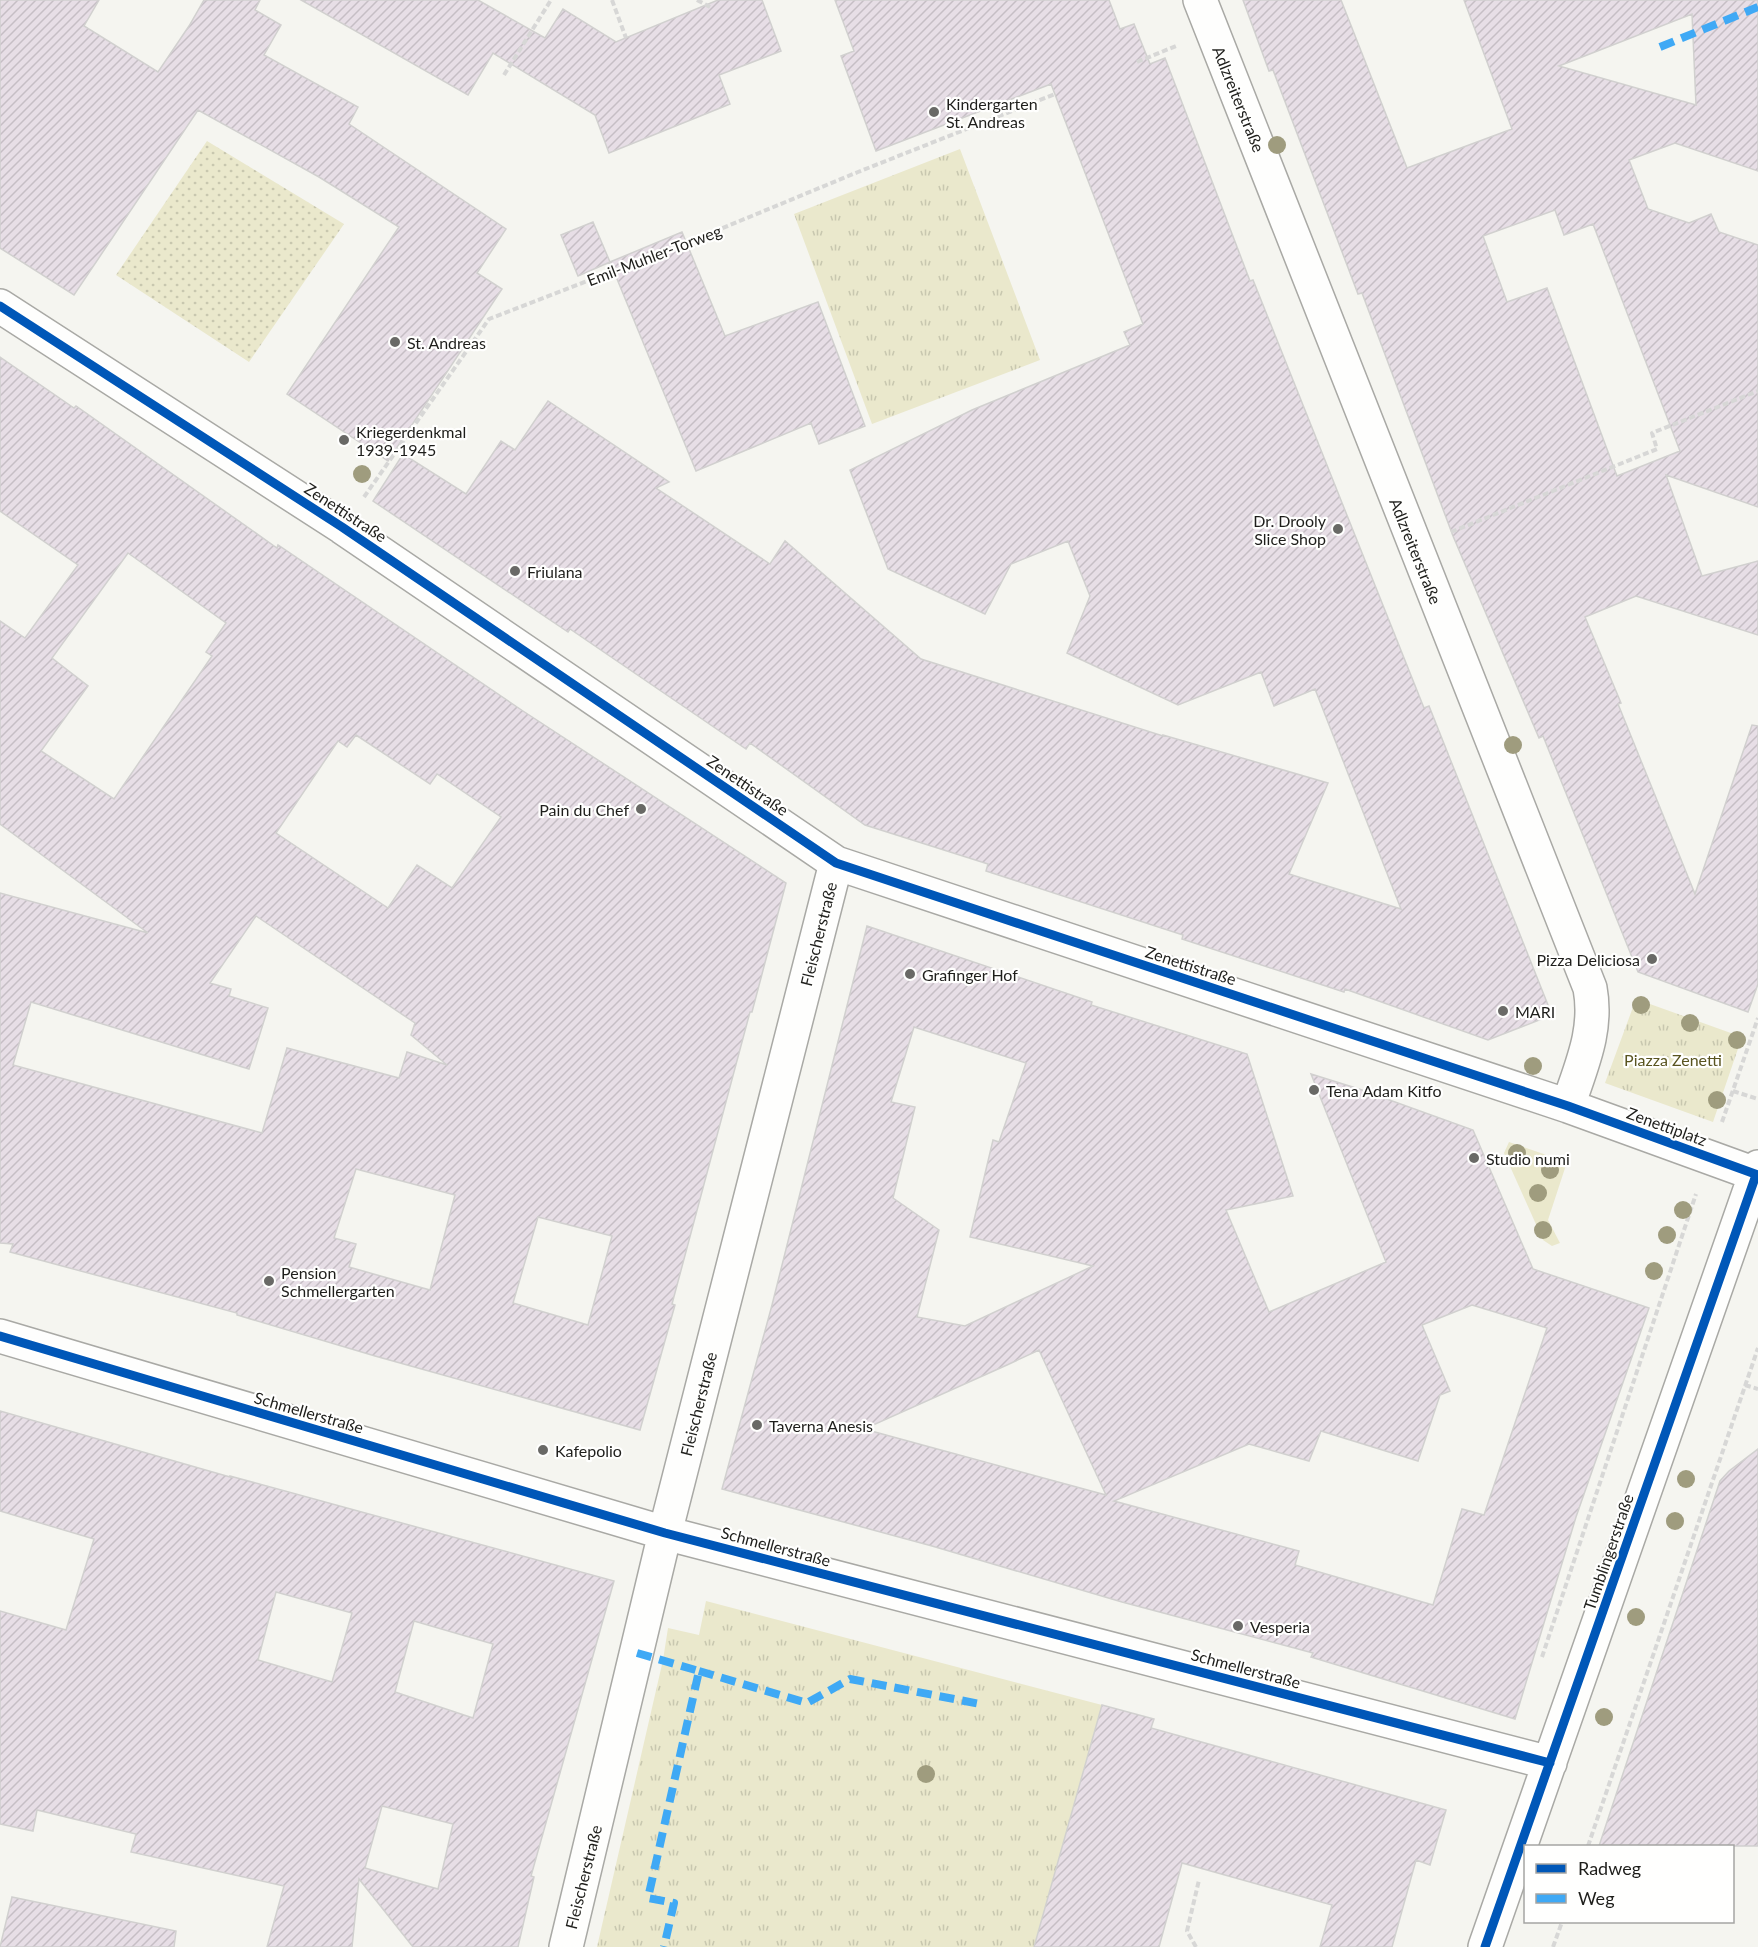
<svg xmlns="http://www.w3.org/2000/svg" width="1758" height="1947" viewBox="0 0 1758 1947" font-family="Lato,sans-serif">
<defs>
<pattern id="park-tufts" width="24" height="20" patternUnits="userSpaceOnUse" patternTransform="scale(1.5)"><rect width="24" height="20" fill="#eae8cc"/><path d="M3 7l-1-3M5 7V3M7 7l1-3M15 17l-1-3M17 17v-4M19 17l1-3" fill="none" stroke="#c8c7af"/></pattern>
<pattern id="garden-dots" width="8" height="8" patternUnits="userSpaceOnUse" patternTransform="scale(1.5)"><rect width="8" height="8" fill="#eae8cc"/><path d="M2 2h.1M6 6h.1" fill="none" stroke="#c8c7af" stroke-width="1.8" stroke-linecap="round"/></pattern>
<pattern id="building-hatch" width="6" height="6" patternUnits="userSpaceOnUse" patternTransform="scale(1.5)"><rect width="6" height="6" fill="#e7dee6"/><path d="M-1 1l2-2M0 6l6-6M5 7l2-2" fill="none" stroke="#c6bec5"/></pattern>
</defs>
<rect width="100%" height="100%" fill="#f5f5f0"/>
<!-- grass -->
<path fill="#eae8cc" d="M1509,1142L1567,1162L1548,1220L1560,1243L1552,1246L1543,1240L1504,1153Z"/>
<!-- park -->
<path fill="url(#park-tufts)" d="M960,149L1040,360L872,424L794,214Z
M1636,999L1742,1037L1713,1122L1605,1083Z
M706,1601L1102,1705L1034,1947H597L663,1660L668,1628L699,1635Z"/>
<!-- garden -->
<path fill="url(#garden-dots)" d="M207,141L344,224L249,362L116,275Z"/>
<!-- building -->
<path fill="url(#building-hatch)" stroke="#d1d0cf" stroke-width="1.5" fill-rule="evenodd" d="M0,0H99L84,26L158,72L189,26L204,0H260L255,10L281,25L264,55L358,107L349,124L506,229L477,273L502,289L388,461L287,394L399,227L319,177L198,110L74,295L0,248Z
M301,0H478L545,38L563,9L616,42L718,0H762L781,51L719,75L730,104L609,153L595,115L493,53L468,95Z
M835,0H1109L1120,29L1134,24L1150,64L1165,58L1250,281L1253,280L1424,708L1429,706L1552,1015L1488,1040L1345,989L1344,992L1182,939L1183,935L986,871L988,864L865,825L750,743L746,749L570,629L568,632L373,501L403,454L466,494L501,441L515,450L548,401L669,482L656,488L770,564L785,541L921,659L1163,736V735L1328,783L1289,874L1401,909L1315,689L1274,706L1261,672L1178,705L1067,653L1090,596L1068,541L1011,564L985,614L888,569L850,470L972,410L1130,345L1124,332L1143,324L1051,84L876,151L841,56L854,51Z
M1243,0H1341L1407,168L1512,129L1464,0H1758V171L1675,143L1629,160L1648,209L1689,223L1711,214L1719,232L1758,245V507L1666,475L1702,576L1758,561V635L1636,596L1585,617L1621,703L1618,704L1695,894L1752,725L1758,726V984L1748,1012L1638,972L1543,736L1539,738L1453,536L1362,293L1358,294L1273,70L1269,71ZM1692,14L1696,105L1559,66ZM1555,210L1564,235L1593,224L1680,451L1617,476L1547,288L1507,302L1483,236Z
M593,222L610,262L578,276L561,235Z
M682,232L725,336L818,302L865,426L819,444L811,423L696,471L610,262Z
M0,357L74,408L76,406L277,548L278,545L523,711L786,883L752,1012H750L672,1304L675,1305L640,1430L375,1356L237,1315V1313L10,1252L13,1244L0,1243V893L148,933L0,824V621L25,638L78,565L0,511ZM128,553L226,623L206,652L212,656L114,799L41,751L88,686L52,658ZM356,735L430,784L437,774L501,817L452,888L417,865L388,908L276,833L338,741L347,747ZM256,916L415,1023L411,1035L447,1065L407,1052L399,1078L287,1048L262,1133L13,1065L31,1002L249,1069L268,1008L229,996L231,989L210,983ZM356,1169L455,1195L430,1290L349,1267L356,1244L334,1238ZM538,1217L612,1236L588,1325L513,1303Z
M867,926L1092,1002L1091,1005L1247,1054L1293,1196L1226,1210L1269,1312L1386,1262L1311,1074L1359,1089L1473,1130L1533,1269L1649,1308L1576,1517L1515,1719L1311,1657L1313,1653L1122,1602L932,1546L722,1489L772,1305ZM914,1027L1026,1063L999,1142L993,1140L970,1237L1093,1266L965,1326L917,1317L939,1230L893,1198L915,1107L891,1102ZM1472,1305L1547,1328L1484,1515L1462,1509L1433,1605L1295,1565L1299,1551L1114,1501L1249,1444L1309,1461L1321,1431L1418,1461L1440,1395L1450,1391L1422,1325ZM1039,1350L1106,1495L864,1429L1007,1365Z
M0,1411L230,1477V1476L614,1581L531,1876L534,1877L518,1947H413L359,1879L352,1947H267L284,1886L131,1852L136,1834L37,1810L33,1831L0,1824V1611L66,1630L94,1539L0,1511ZM276,1592L352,1613L332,1682L258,1660ZM414,1621L493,1644L473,1718L395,1692ZM382,1806L453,1824L438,1889L365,1868Z
M1758,1449V1846H1599L1720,1481L1729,1471Z
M1102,1705L1154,1719L1151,1728L1446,1810L1430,1865L1416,1860L1392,1947H1320L1332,1905L1182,1863L1159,1947H1034Z
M12,1897L176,1931L174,1947H0Z"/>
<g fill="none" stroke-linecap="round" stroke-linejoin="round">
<!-- minor casing -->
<g stroke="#a9a9a5" stroke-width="36">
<path id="minor" d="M1200,0L1590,988C1598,1031 1581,1066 1568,1106
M0,306L342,527L836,863L1568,1106L1758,1175
M0,1336L665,1533L1550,1763
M566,1947L665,1533L836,863
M1485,1947L1758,1167"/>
</g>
<!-- path -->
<path stroke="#d7d7d6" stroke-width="4" stroke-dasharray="6 3" stroke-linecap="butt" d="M612,0L626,38
M697,0L710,7
M1137,62L1176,46
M504,75L551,0
M364,497L489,319L701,237L858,172L1055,94
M1451,532L1657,449L1652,433L1758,391
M1733,1091L1758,1099
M1722,1122L1758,1018
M1745,1385L1758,1389
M1542,1657L1696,1194
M1588,1846L1758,1348
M1196,1947L1187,1931L1199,1880
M1553,1947L1562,1922"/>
<!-- minor -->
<use href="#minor" stroke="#fefefd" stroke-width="33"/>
<!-- quiet -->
<path stroke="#3fa9f5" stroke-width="8" stroke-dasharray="15 8" stroke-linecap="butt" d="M1660,47L1758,7
M637,1653L699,1671L648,1898L674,1903L664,1947
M699,1671L807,1703L850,1679L980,1704"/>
<!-- cycleway casing -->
<g stroke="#fffffe" stroke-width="13">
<path id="cycleway" d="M0,306L342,527L836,863L1568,1106L1758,1175
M0,1336L665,1533L1550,1763
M1485,1947L1756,1175"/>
</g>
<!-- cycleway -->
<use href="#cycleway" stroke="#0057b8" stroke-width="9"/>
</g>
<!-- trees -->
<g fill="#9f9c7e">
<circle cx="1277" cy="145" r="9"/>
<circle cx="362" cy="474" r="9"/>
<circle cx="1513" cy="745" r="9"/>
<circle cx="1641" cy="1005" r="9"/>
<circle cx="1690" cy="1023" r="9"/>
<circle cx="1737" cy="1040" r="9"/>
<circle cx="1533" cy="1066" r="9"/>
<circle cx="1717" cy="1100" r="9"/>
<circle cx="1517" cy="1153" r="9"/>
<circle cx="1550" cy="1170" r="9"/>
<circle cx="1538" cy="1193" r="9"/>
<circle cx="1683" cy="1210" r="9"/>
<circle cx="1543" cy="1230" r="9"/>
<circle cx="1667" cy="1235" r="9"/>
<circle cx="1654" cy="1271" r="9"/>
<circle cx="1686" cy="1479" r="9"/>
<circle cx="1675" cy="1521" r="9"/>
<circle cx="1636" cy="1617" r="9"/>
<circle cx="1604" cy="1717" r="9"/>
<circle cx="926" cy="1774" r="9"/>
</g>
<!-- markers -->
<g fill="#696966" stroke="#fffffe" stroke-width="2">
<circle cx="934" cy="112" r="6"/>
<circle cx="395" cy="342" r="6"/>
<circle cx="344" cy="440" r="6"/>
<circle cx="1338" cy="529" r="6"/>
<circle cx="515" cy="571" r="6"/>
<circle cx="641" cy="809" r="6"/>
<circle cx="1652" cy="959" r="6"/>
<circle cx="910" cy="974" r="6"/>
<circle cx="1503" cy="1011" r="6"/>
<circle cx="1314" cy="1090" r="6"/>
<circle cx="1474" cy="1158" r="6"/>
<circle cx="269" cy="1281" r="6"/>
<circle cx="757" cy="1425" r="6"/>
<circle cx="543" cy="1450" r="6"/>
<circle cx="1238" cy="1626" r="6"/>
</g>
<g text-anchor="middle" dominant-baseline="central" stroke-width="4.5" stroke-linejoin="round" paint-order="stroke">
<!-- street labels -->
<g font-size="16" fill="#1e1e1b" stroke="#fffffe">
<text transform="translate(1239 99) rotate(68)">Adlzreiterstraße</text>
<text transform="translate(654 255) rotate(-21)">Emil-Muhler-Torweg</text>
<text transform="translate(346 512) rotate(33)">Zenettistraße</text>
<text transform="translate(1416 551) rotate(68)">Adlzreiterstraße</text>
<text transform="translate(748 785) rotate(34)">Zenettistraße</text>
<text transform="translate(818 934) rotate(-76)">Fleischerstraße</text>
<text transform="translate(1191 965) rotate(18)">Zenettistraße</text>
<text transform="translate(1667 1126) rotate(20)">Zenettiplatz</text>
<text transform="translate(698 1404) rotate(-76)">Fleischerstraße</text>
<text transform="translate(309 1412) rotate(16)">Schmellerstraße</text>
<text transform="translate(776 1546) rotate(15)">Schmellerstraße</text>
<text transform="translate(1608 1552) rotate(-71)">Tumblingerstraße</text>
<text transform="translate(1246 1668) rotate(15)">Schmellerstraße</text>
<text transform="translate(583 1877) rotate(-76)">Fleischerstraße</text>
</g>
<!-- poi labels -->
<g font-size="16" fill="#1e1e1b" stroke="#fffffe" text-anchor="start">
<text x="946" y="103">Kindergarten<tspan x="946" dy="18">St. Andreas</tspan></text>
<text x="407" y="342">St. Andreas</text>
<text x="356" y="431">Kriegerdenkmal<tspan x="356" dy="18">1939-1945</tspan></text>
<text x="1326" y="520" text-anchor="end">Dr. Drooly<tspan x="1326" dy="18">Slice Shop</tspan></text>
<text x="527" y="571">Friulana</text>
<text x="629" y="809" text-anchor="end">Pain du Chef</text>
<text x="1640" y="959" text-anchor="end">Pizza Deliciosa</text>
<text x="922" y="974">Grafinger Hof</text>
<text x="1515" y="1011">MARI</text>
<text x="1326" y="1090">Tena Adam Kitfo</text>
<text x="1486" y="1158">Studio numi</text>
<text x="281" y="1272">Pension<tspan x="281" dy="18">Schmellergarten</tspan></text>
<text x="769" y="1425">Taverna Anesis</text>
<text x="555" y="1450">Kafepolio</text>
<text x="1250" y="1626">Vesperia</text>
</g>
<!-- park labels -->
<g font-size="16" fill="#595420" stroke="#fffffe">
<text x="1673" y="1059">Piazza Zenetti</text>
</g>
</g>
<!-- legend -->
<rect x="1524" y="1845" width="210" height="78" fill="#fffffe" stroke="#a5a5a3" stroke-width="1.5"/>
<rect x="1536" y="1864" width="30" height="9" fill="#0057b8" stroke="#a5a5a3" stroke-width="1.5"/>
<text x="1578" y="1875" font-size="18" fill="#1e1e1b">Radweg</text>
<rect x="1536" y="1894" width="30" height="9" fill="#3fa9f5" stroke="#a5a5a3" stroke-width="1.5"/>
<text x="1578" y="1905" font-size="18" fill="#1e1e1b">Weg</text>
</svg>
